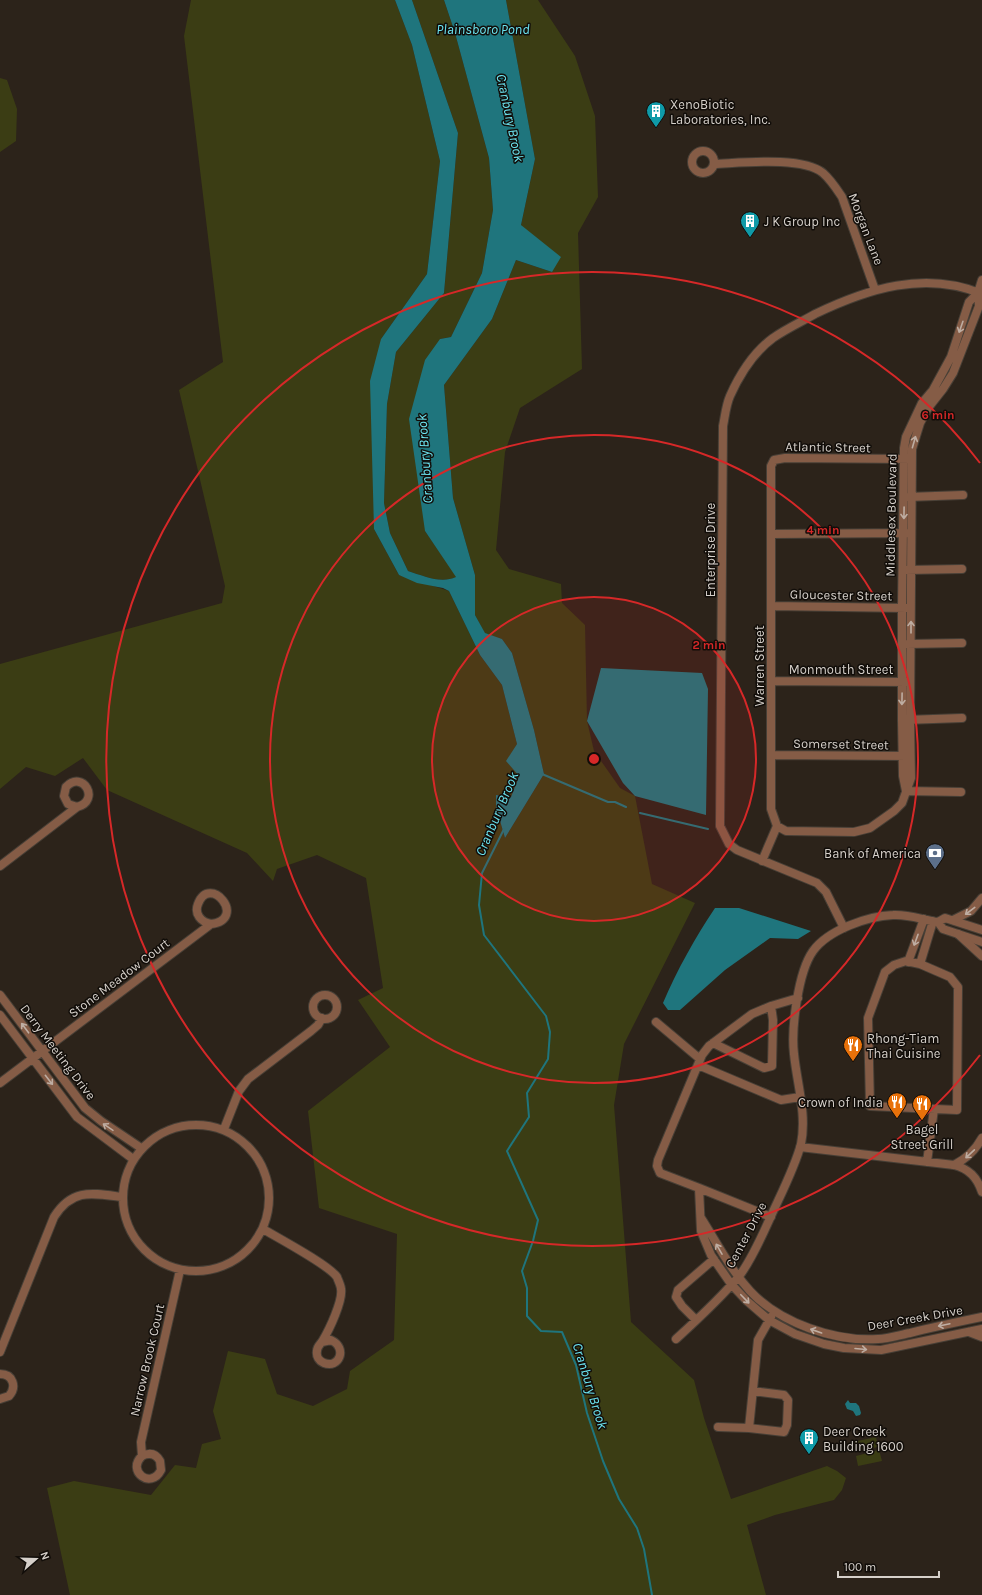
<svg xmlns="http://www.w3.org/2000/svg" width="982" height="1595" viewBox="0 0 982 1595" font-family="Karla,sans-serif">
<rect width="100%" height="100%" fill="#2c231a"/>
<!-- green -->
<path fill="#3b3d14" d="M191,0H395L412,45L440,161L427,274L381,339L374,529L399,575L449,591L480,655L502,685L517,744L507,761L519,776L511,797L496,795V807L505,838L544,774L534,730L512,653L502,639L485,634L475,615V575L453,498L444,385L492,319L516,260L552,272L521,225L535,159L506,0H538L575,56L595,116L598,197L578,233L582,369L520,408L505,452L496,550L509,569L561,584L562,603L585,625L587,721L594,751L620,788L635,796L652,884L695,903L624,1044L614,1105L631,1322L694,1380L704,1418L731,1499L827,1466L837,1471L846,1478L842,1490L834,1500L775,1515L747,1525L766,1595H70L47,1488L74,1481L151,1495L175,1465L196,1468L202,1444L221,1439L213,1411L228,1351L265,1359L277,1394L313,1406L347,1389L350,1371L394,1340L397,1234L319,1208L308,1111L390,1047L358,1000L383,988L366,878L317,855L277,869L273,881L247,853L107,790L83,758L55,776L26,767L0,789V664L222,603L225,586L179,390L223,362L184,36Z
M412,0H444L455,33L489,158L493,210L482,273L451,337L440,339L425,531L457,577C440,584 424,576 408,571L390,533L384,503L387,404L396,352L444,293L458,133Z
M0,78L7,80L17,109L16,141L0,152Z
M876,1437L878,1447L855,1452L853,1442Z
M879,1450L882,1461L858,1466L856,1456Z"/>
<!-- water -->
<path fill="#1f757d" d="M395,0H412L458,133L444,293L396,352L387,404L384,503L390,533L408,571C424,576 441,584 456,577L425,531L409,419L425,360L440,339L451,337L482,273L493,210L489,158L455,33L444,0H506L535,159L521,225L561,257L552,272L516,260L492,319L444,385L453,498L475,575V615L485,633L502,639L512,653L534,730L544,774L505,838L496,807V795L511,797L519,776L506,761L517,744L502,685L480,655L449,591L443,588L417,583L399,575L374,529L370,381L381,339L427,274L440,161L412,45Z
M601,668L702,673L708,689L706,815L635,796L623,783L587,721Z
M715,908H739L811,931L798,939L770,938L725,970L680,1010H668L663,1003C677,970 695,938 715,908Z
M848,1400L850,1403H856L859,1406L861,1413L860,1415L856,1416L853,1411L847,1409L845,1404Z"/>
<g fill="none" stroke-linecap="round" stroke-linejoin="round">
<!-- stream -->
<path stroke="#1f757d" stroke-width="2" d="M542,774L608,802H615L626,807
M640,813L708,829
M504,829L482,873L479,905L484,935L546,1016L550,1032L548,1059L527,1093L529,1117L507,1151L538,1220L533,1241L522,1271L527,1288V1316L541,1331L562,1332L576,1365L587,1413L603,1461L619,1499L637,1528L644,1549L652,1595"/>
<!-- minor casing -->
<g stroke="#473f36" stroke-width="10">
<path id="minor" d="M692 162a11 11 0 1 1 22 0a11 11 0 1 1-22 0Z
M714,164C741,163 802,156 823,173C831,180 836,188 842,197L875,290
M908,497L963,495
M771,534L909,533
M906,570L962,569
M771,606L906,608
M907,644L962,643
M771,681L907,682
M905,720L962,718
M772,755L908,756
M906,791L903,776L902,720V608L904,448L906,437L922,403L933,390L951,357L969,302L978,293
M906,791L961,792
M777,826L786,831L854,832L870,828L894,811L902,803L911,778L910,720L912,449L920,423L928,408L943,389L953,373L979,306L978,293L982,280
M762,861L777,826L771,809V466L774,460L785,458L912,459
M0,866L77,807C101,801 83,769 66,787L64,796L68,804L77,807
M938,922L943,929L982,942
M844,928L826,892L817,883L737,850L729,844L720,826L723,426C725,416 726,405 730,396C739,376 754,352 773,338C786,329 801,322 815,314C867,289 925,270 982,294
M906,961L920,964L950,977L958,987L957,1110L870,1106L868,1018L885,972L894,965Z
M908,962L924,919
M920,964L933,921
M0,995L85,1108L101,1121L141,1148
M313 1007a12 12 0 1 1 24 0a12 12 0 1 1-24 0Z
M798,998L771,1006L752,1014L709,1046L702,1055L658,1160L657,1166L660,1173L699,1188L701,1231L711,1255L731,1284L747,1301L769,1320L795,1334L824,1344L844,1348L881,1350L982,1329
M0,1015L77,1117L133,1159
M656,1022L700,1059
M713,1043L764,1068L772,1066L773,1020L771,1006
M698,1065L781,1100L800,1097
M0,1083L211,924C248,919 210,873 198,904C194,914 201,922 211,924
M123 1198a73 73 0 1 1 146 0a73 73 0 1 1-146 0Z
M224,1129L239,1091L248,1079L311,1031L318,1025L322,1018
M800,1147L954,1165
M927,1162L934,1109
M699,1188L771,1217
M701,1218C717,1243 730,1269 750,1291C780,1323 835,1342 878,1339C888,1339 900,1335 910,1333C934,1327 958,1322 982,1317
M263,1229C278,1238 329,1265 337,1277C338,1280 341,1286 341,1289C343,1301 329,1330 323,1340C321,1344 317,1346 317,1351C316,1356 319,1361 324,1363C339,1369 348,1348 331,1340L322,1342
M696,1320L682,1306L676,1297L678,1290L714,1259
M676,1339C698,1319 721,1298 740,1275C753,1257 762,1236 771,1216C781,1194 795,1167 801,1144C807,1114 797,1084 794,1054C791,1029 798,972 813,951C828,930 868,916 893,915C909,914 923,920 938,922L945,918L982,930
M0,1352L54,1217C72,1188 92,1193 122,1197
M0,1374C13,1374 17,1387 9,1396L0,1399
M718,1427L749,1428L784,1432L787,1425L788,1400L784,1395L753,1391
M749,1428L758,1340L771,1317
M142,1456C150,1452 156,1454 160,1461L161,1470C151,1490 126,1471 142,1456L141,1442L180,1270"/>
</g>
<!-- tertiary casing -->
<g stroke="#473f36" stroke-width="10">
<path id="tertiary" d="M953,920L971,911L982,898
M958,934L982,956
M954,1165C969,1169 977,1177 982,1192
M954,1165C966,1159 975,1151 982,1138
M969,1332L982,1337"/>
</g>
<!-- minor -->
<use href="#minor" stroke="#855c46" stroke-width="8"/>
<!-- tertiary -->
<use href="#tertiary" stroke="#855c46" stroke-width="8"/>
</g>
<!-- one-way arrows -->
<defs><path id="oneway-shaft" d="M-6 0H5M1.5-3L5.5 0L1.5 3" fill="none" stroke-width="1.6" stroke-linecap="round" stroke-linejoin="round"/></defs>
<g stroke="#beada2">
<use href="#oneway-shaft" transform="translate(961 327) rotate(109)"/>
<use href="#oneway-shaft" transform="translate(914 442) rotate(-74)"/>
<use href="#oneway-shaft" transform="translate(904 513) rotate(91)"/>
<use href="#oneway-shaft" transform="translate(911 627) rotate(-90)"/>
<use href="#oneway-shaft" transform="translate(902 699) rotate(91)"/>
<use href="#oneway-shaft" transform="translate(970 911) rotate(143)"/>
<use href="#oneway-shaft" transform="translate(916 940) rotate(110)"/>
<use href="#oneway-shaft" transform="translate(25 1028) rotate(-127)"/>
<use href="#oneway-shaft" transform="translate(49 1080) rotate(52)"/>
<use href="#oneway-shaft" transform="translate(108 1127) rotate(-146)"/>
<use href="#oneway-shaft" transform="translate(970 1154) rotate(137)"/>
<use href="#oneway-shaft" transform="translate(719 1249) rotate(-120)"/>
<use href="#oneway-shaft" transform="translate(745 1299) rotate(46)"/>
<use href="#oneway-shaft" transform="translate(944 1325) rotate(168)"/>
<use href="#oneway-shaft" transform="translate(816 1331) rotate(-161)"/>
<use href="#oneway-shaft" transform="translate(861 1349) rotate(5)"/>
</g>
<!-- distance rings -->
<circle cx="594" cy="759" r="162" fill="#d62828" fill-opacity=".12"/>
<g fill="none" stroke="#d62828" stroke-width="2">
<circle cx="594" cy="759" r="162"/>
<circle cx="594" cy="759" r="324"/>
<path d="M980 1055A487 487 0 1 1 980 463"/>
</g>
<!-- icons -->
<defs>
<g id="building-pin" transform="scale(1)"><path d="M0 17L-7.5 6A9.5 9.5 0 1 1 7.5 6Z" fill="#0f9aa8" stroke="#110d09"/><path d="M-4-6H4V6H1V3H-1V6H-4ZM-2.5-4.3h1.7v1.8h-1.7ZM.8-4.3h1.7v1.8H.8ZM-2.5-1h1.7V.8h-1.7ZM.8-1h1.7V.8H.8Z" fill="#fff"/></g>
<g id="bank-pin" transform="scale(1)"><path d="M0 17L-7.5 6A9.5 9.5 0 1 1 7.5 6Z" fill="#5c6f8a" stroke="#110d09"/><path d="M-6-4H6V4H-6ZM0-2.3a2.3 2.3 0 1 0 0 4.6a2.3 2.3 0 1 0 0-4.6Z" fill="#fff"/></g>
<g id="restaurant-pin" transform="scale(1)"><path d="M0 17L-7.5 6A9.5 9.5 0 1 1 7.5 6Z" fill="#e8710a" stroke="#110d09"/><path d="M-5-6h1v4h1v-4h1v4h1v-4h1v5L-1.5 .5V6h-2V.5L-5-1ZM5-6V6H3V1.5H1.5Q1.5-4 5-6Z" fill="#fff"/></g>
</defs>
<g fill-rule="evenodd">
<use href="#building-pin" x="656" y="111"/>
<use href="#building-pin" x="750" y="221"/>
<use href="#bank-pin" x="935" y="853"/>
<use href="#restaurant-pin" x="853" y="1045"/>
<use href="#restaurant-pin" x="897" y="1102"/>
<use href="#restaurant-pin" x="922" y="1104"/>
<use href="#building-pin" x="809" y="1438"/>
</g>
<g text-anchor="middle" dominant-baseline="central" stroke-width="3" stroke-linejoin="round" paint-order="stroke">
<!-- poi labels -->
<g font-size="13" fill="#d6d0ca" stroke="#110d09" text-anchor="start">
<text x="670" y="104">XenoBiotic<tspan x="670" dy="15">Laboratories, Inc.</tspan></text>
<text x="764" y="221">J K Group Inc</text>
<text x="921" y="853" text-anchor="end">Bank of America</text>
<text x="867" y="1038">Rhong-Tiam<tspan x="867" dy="15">Thai Cuisine</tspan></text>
<text x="883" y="1102" text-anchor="end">Crown of India</text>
<text x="922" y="1129" text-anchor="middle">Bagel<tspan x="922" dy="15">Street Grill</tspan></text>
<text x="823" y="1431">Deer Creek<tspan x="823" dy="15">Building 1600</tspan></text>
</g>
<!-- street labels -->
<g font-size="13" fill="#d6d0ca" stroke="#110d09">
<text transform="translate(866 229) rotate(69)">Morgan Lane</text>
<text transform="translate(828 447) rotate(1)">Atlantic Street</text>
<text transform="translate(891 515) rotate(-89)">Middlesex Boulevard</text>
<text transform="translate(710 550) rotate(-90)">Enterprise Drive</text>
<text transform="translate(841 595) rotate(1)">Gloucester Street</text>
<text transform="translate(759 666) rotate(-90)">Warren Street</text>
<text x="841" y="669">Monmouth Street</text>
<text transform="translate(841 744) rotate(1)">Somerset Street</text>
<text transform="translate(119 978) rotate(-37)">Stone Meadow Court</text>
<text transform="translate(58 1052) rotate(53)">Derry Meeting Drive</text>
<text transform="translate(746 1235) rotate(-62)">Center Drive</text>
<text transform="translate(915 1318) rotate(-10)">Deer Creek Drive</text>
<text transform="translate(147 1360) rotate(-77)">Narrow Brook Court</text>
</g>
<!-- water labels -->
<g font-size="14" font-style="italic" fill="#6ce4f0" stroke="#110d09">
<text x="483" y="29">Plainsboro Pond</text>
<text transform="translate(510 118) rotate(78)">Cranbury Brook</text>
<text transform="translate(425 459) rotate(-94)">Cranbury Brook</text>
<text transform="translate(497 814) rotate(-67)">Cranbury Brook</text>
<text transform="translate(590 1386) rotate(73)">Cranbury Brook</text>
</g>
</g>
<circle cx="594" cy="759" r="6" fill="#d62828" stroke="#110d09" stroke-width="2"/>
<g font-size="12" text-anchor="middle" font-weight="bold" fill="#d62828" stroke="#110d09" stroke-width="3" stroke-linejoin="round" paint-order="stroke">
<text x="938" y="419">6 min</text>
<text x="823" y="534">4 min</text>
<text x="709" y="649">2 min</text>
</g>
<!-- north arrow -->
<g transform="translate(36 1559) rotate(70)" stroke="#110d09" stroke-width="3" paint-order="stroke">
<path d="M0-3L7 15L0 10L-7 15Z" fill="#d6d0ca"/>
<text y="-6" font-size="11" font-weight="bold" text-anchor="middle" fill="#d6d0ca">N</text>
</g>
<!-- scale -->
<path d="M838 1571v6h101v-6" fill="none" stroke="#d6d0ca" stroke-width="2"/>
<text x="844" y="1571" font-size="12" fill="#d6d0ca" stroke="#110d09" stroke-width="3" paint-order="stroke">100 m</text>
</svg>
